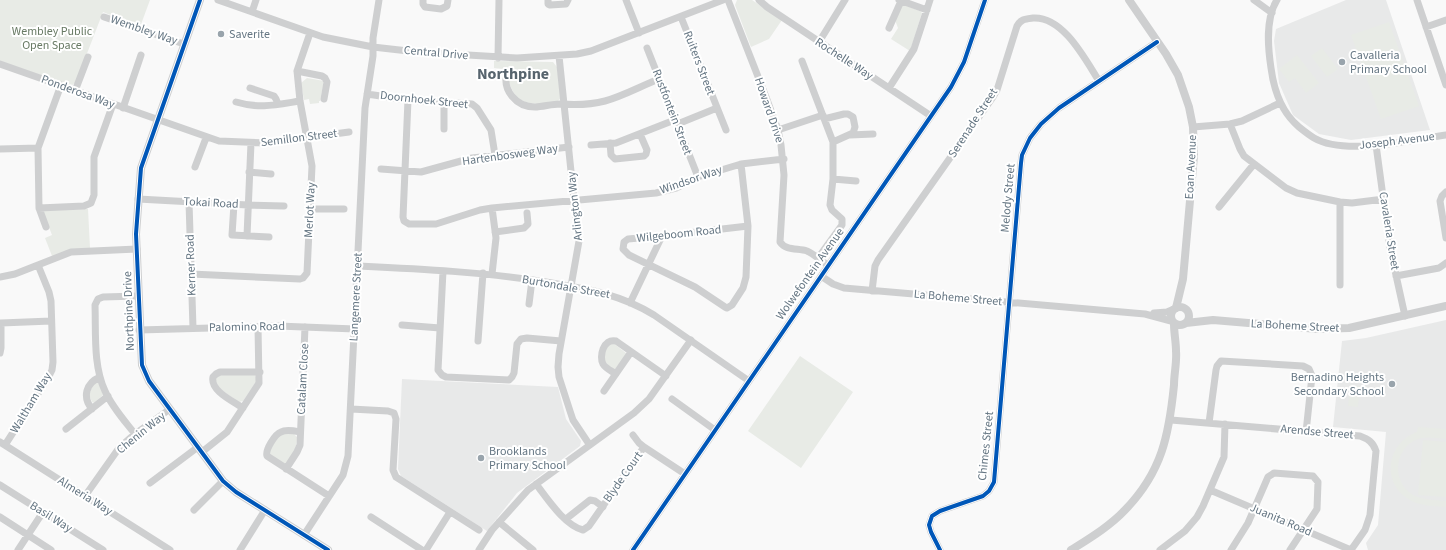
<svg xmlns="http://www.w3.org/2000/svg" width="1446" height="550" viewBox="0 0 1446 550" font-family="'Source Sans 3',sans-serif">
<rect width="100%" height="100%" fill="#f9f9f9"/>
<!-- built -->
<path fill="#e8e9e9" d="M1346,0H1386L1430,130L1351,140L1319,134L1293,115L1279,83L1274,41L1276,29Z
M1446,320V550H1368L1366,543L1378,525L1386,432L1333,427L1342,341L1366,338Z
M402,379L558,387L566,419L581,441L580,446L517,493L487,531L401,476L398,469Z"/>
<!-- green -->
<path fill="#e8ebe6" d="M0,0H150L140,27L103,12L76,82L71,86L0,61Z
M737,0H752L782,20L769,39L751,47L735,5Z
M904,5L920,11L922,13L910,51L891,39L898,28L895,20L902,6Z
M1389,22L1419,106L1381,119L1351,35Z
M1322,48L1338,69L1327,77L1311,56Z
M1297,55L1319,83L1306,93L1295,78L1289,82L1279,69Z
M494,61L553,62L557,67L561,98L558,101C536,105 517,108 509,82L512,77V70L494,68Z
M307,78L324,81L320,101H319V103L310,104L309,99L304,100L301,83Z
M88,209L90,248L52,256L45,238L52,235L44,214V211L47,210Z
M613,343L626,353V355L615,369H611L604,360L606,347Z
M800,356L853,392L801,468L748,431Z
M219,375H255L257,380L243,401L239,402L220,389L215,379Z
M96,383H99L103,395L94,403L92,402L89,395L93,384Z
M1350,385L1360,386L1358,407L1348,406Z
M1418,427L1446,429V439C1437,438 1427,436 1418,439C1393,448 1391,484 1415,496C1424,500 1436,500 1446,501V507C1434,506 1420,506 1410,500C1380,483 1387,443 1417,432Z
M283,433L294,434L297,437C297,446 293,460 284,464L271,457L269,452L278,436Z
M1423,440L1446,442V497L1418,495Z"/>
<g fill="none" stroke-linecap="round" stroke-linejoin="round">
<!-- minor -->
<path stroke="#cecfd0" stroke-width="7" d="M218,0L323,37L373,47L417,52L517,58L577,54L591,51L723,0
M423,0V4L425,7L441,9L447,6L448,0
M548,0V4L550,5L566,4L568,0
M626,0L639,33
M728,0L766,97L778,130L781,145L784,175L780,242C786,251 798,248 807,251C814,254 821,261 828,265
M759,0L767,7L931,116
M899,0L927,10
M1254,0L1272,13
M1277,0C1265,19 1268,48 1271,68C1274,91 1281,112 1299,127C1304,131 1309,135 1314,138C1345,156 1411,140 1446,135
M1417,0L1446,85
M252,12L256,0
M104,17L184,44
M681,17L726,130
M1426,27L1446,20
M889,28L901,1
M819,42L845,0
M647,48L698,177
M559,56L574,200L579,241L559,354L558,367L559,377L570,411L573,420L589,444
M498,58L499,0
M802,61L833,142V179L830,205L832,210L842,219V225L818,258
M0,64L219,141L268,143L349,132
M297,71L322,76L325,78L327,82L324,99
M507,72C502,90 516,107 535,107C543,107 551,104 560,104C575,105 590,105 605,101C623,96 641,86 659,79
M250,88L274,96L276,99L278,104
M889,88L914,49L930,0
M75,91L88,57
M367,94L408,100L472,104L477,108L491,130L495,155
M408,100L403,217L404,221L409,224H436L480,210L492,208L656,193L676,188L698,177L741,164L784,159
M236,102C260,109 275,105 300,101
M123,108L141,55
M824,119L844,114H848L853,117L855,127L853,133L833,142
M1230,124L1240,149L1244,156L1286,188L1297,193L1340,202L1352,203L1384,199
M1193,127L1230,124L1242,121L1280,103
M444,129V102
M778,130L823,115
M850,135L873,134
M610,143L611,155L615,159L644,156L646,154L647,150L640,134
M591,145L616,143L672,121L680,123L717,108
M1376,145L1390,248L1405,316
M0,149L38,148
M741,164L748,226L746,277L743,288L732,305L727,308L725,307L695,287L629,255L623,249L624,242L628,239L662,236L748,226
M195,167L206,138
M381,169L421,172L472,158L569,147
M249,172L271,174
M833,179L856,181
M1446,192L1442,196L1440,201L1446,238
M138,199L248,205L284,206
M189,202L193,328
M234,204L232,235L269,237
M1219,207L1254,164
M39,208L84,206L91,203L94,195V157L113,104
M310,209H344
M46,227L39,208L38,148L61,85
M495,232L524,228L528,224L527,213
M247,236L251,143
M358,266C421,269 484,272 546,282C586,289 618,293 654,315L749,381
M443,271L438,370L442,375L446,377L509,380L512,377L514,373L517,344L521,339L527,338L561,341
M191,274L300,279L303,278L307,273L312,166L300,101L297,71L310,33
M492,274L496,238L492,208
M821,276L833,284L844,288L1145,314L1171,321
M1396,276L1439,268L1446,263
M0,277L15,274L71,252L137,249
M1340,285V202
M872,291L875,266L878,260L993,97L997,90L1017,26C1021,19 1025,19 1033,18C1063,16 1085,59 1099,81
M630,303L662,236
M529,304L532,280
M1154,313L1167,312L1174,309
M402,325L440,328
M139,330L278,326L355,329
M478,341L483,273
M0,353L1,348V323L51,321
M616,374C612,371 606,369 603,364C599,357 603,338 616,341L666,376
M604,391L631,352
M672,399L715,430
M243,408C233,401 210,391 213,377L216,374L220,372H260
M92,409C82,397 86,383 100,377
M351,409L388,411L394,413L396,419L393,470L396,477L479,530
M1171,420L1360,436C1368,439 1373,442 1376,451L1370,515L1365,530L1351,550
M1209,423L1216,370L1217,366L1221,361L1303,366L1309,369L1312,376L1306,432
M66,429L108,396
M300,432C295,431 286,429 281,432C275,434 265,450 267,456L329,496
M135,434C124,420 112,407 105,391C93,365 96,333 95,305L98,299L103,297L138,296
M633,435L639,443L644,447
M0,442L170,550
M5,445L48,378L52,370L53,362L51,301L49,292L38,265
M202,452L227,432L259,383L258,327
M286,469L297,452L300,445L305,327
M150,483L198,447
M536,484C547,498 564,525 583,530L589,526L644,447L685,474
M0,485L103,550
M1210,490L1351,550
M85,496L119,448L135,434L170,409
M194,510L223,481
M0,517L51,550
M371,517L422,550
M566,519L590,500L595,501L603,507
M499,522L533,550
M304,535L343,475L348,456L365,108L373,56V38L379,0
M18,550L43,512
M240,550L265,510
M426,550L450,512
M479,550L492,530L528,490L634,413L649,399L691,340
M633,550L951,87L964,62L985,0
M940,550L931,532L929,525L932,516L940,511L983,496L989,491L994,482L1021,163L1022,155L1030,138L1041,124L1059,108L1157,42
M1160,550L1185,531L1197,517L1203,506L1224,457L1225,424
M1231,550L1248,523L1268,477L1274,473L1313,476L1318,482L1317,509L1290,550"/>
<!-- tertiary -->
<path stroke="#cecfd0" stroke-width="8" d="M200,0L141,168L136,234L142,365L149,381L223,481L236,492L328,550
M1129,0L1166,54L1178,75L1189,107L1193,127L1194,156L1183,279L1176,308
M1171 316a9 9 0 1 1 18 0a9 9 0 1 1-18 0Z
M1186,323L1213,320L1318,329L1349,328L1446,306
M1071,550C1090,538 1110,526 1125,510C1162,472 1169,435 1174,385C1174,374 1177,362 1176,351C1176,342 1174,333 1174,324"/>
<!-- cycleway casing -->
<g stroke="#fff" stroke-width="6">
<path id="cycleway" d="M200,0L141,168L136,234L142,365L149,381L223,481L236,492L328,550
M633,550L951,87L964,62L985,0
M940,550L931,532L929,525L932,516L940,511L983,496L989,491L994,482L1021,163L1022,155L1030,138L1041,124L1059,108L1157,42"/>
</g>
<!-- cycleway -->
<use href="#cycleway" stroke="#0057b8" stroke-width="4"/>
</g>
<!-- markers -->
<g fill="#99a4ac" stroke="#fff" stroke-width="1.5">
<circle cx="221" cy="34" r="4"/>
<circle cx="1342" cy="62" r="4"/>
<circle cx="1392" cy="384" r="4"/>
<circle cx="481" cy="458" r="4"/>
</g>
<g text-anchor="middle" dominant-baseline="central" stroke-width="4" stroke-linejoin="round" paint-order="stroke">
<!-- street labels -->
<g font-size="12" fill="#657683" stroke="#fff">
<text transform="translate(144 30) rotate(19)">Wembley Way</text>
<text transform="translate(436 53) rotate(5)">Central Drive</text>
<text transform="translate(844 59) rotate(33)">Rochelle Way</text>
<text transform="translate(699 63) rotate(69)">Ruiters Street</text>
<text transform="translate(78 92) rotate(20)">Ponderosa Way</text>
<text transform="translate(424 100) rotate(6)">Doornhoek Street</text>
<text transform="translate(769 110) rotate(71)">Howard Drive</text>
<text transform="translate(672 112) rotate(69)">Rustfontein Street</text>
<text transform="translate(973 123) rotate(-57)">Serenade Street</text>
<text transform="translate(299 138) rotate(-7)">Semillon Street</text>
<text transform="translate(1397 141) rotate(-7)">Joseph Avenue</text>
<text transform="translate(510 155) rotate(-8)">Hartenbosweg Way</text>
<text transform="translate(1191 167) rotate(-87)">Eoan Avenue</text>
<text transform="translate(691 180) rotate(-19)">Windsor Way</text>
<text transform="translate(1008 198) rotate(-85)">Melody Street</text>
<text transform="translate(211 203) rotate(3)">Tokai Road</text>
<text transform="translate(575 206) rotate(-96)">Arlington Way</text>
<text transform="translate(310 210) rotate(-87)">Merlot Way</text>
<text transform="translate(1389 231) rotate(81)">Cavaleria Street</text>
<text transform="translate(679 234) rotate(-6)">Wilgeboom Road</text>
<text transform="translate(191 265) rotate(-92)">Kerner Road</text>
<text transform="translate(810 274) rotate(-55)">Wolwefontein Avenue</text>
<text transform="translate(566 287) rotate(10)">Burtondale Street</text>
<text transform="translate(356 297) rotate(-87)">Langemere Street</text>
<text transform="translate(958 298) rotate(5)">La Boheme Street</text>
<text transform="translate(129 311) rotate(-92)">Northpine Drive</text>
<text transform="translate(1295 326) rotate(3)">La Boheme Street</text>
<text transform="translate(247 327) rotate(-1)">Palomino Road</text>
<text transform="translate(303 379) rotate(-87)">Catalam Close</text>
<text transform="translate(31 403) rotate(-59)">Waltham Way</text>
<text transform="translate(1317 432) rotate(5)">Arendse Street</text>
<text transform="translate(141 433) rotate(-39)">Chenin Way</text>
<text transform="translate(986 446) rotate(-84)">Chimes Street</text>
<text transform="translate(623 477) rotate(-55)">Blyde Court</text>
<text transform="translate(85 496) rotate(32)">Almeria Way</text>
<text transform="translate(51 517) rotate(32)">Basil Way</text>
<text transform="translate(1281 520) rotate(23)">Juanita Road</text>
</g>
<!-- park labels -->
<g font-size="12" fill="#687a64" stroke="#fff">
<text x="52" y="31">Wembley Public<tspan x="52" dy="14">Open Space</tspan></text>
</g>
<!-- poi labels -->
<g font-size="12" fill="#657683" stroke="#fff" text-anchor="start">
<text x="229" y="34">Saverite</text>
<text x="1350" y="55">Cavalleria<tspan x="1350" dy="14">Primary School</tspan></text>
<text x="1384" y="377" text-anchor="end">Bernadino Heights<tspan x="1384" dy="14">Secondary School</tspan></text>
<text x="489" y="451">Brooklands<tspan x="489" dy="14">Primary School</tspan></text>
</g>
<!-- district labels -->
<g font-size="16" font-weight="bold" fill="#57646e" stroke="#fff">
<text x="513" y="74">Northpine</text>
</g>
</g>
</svg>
